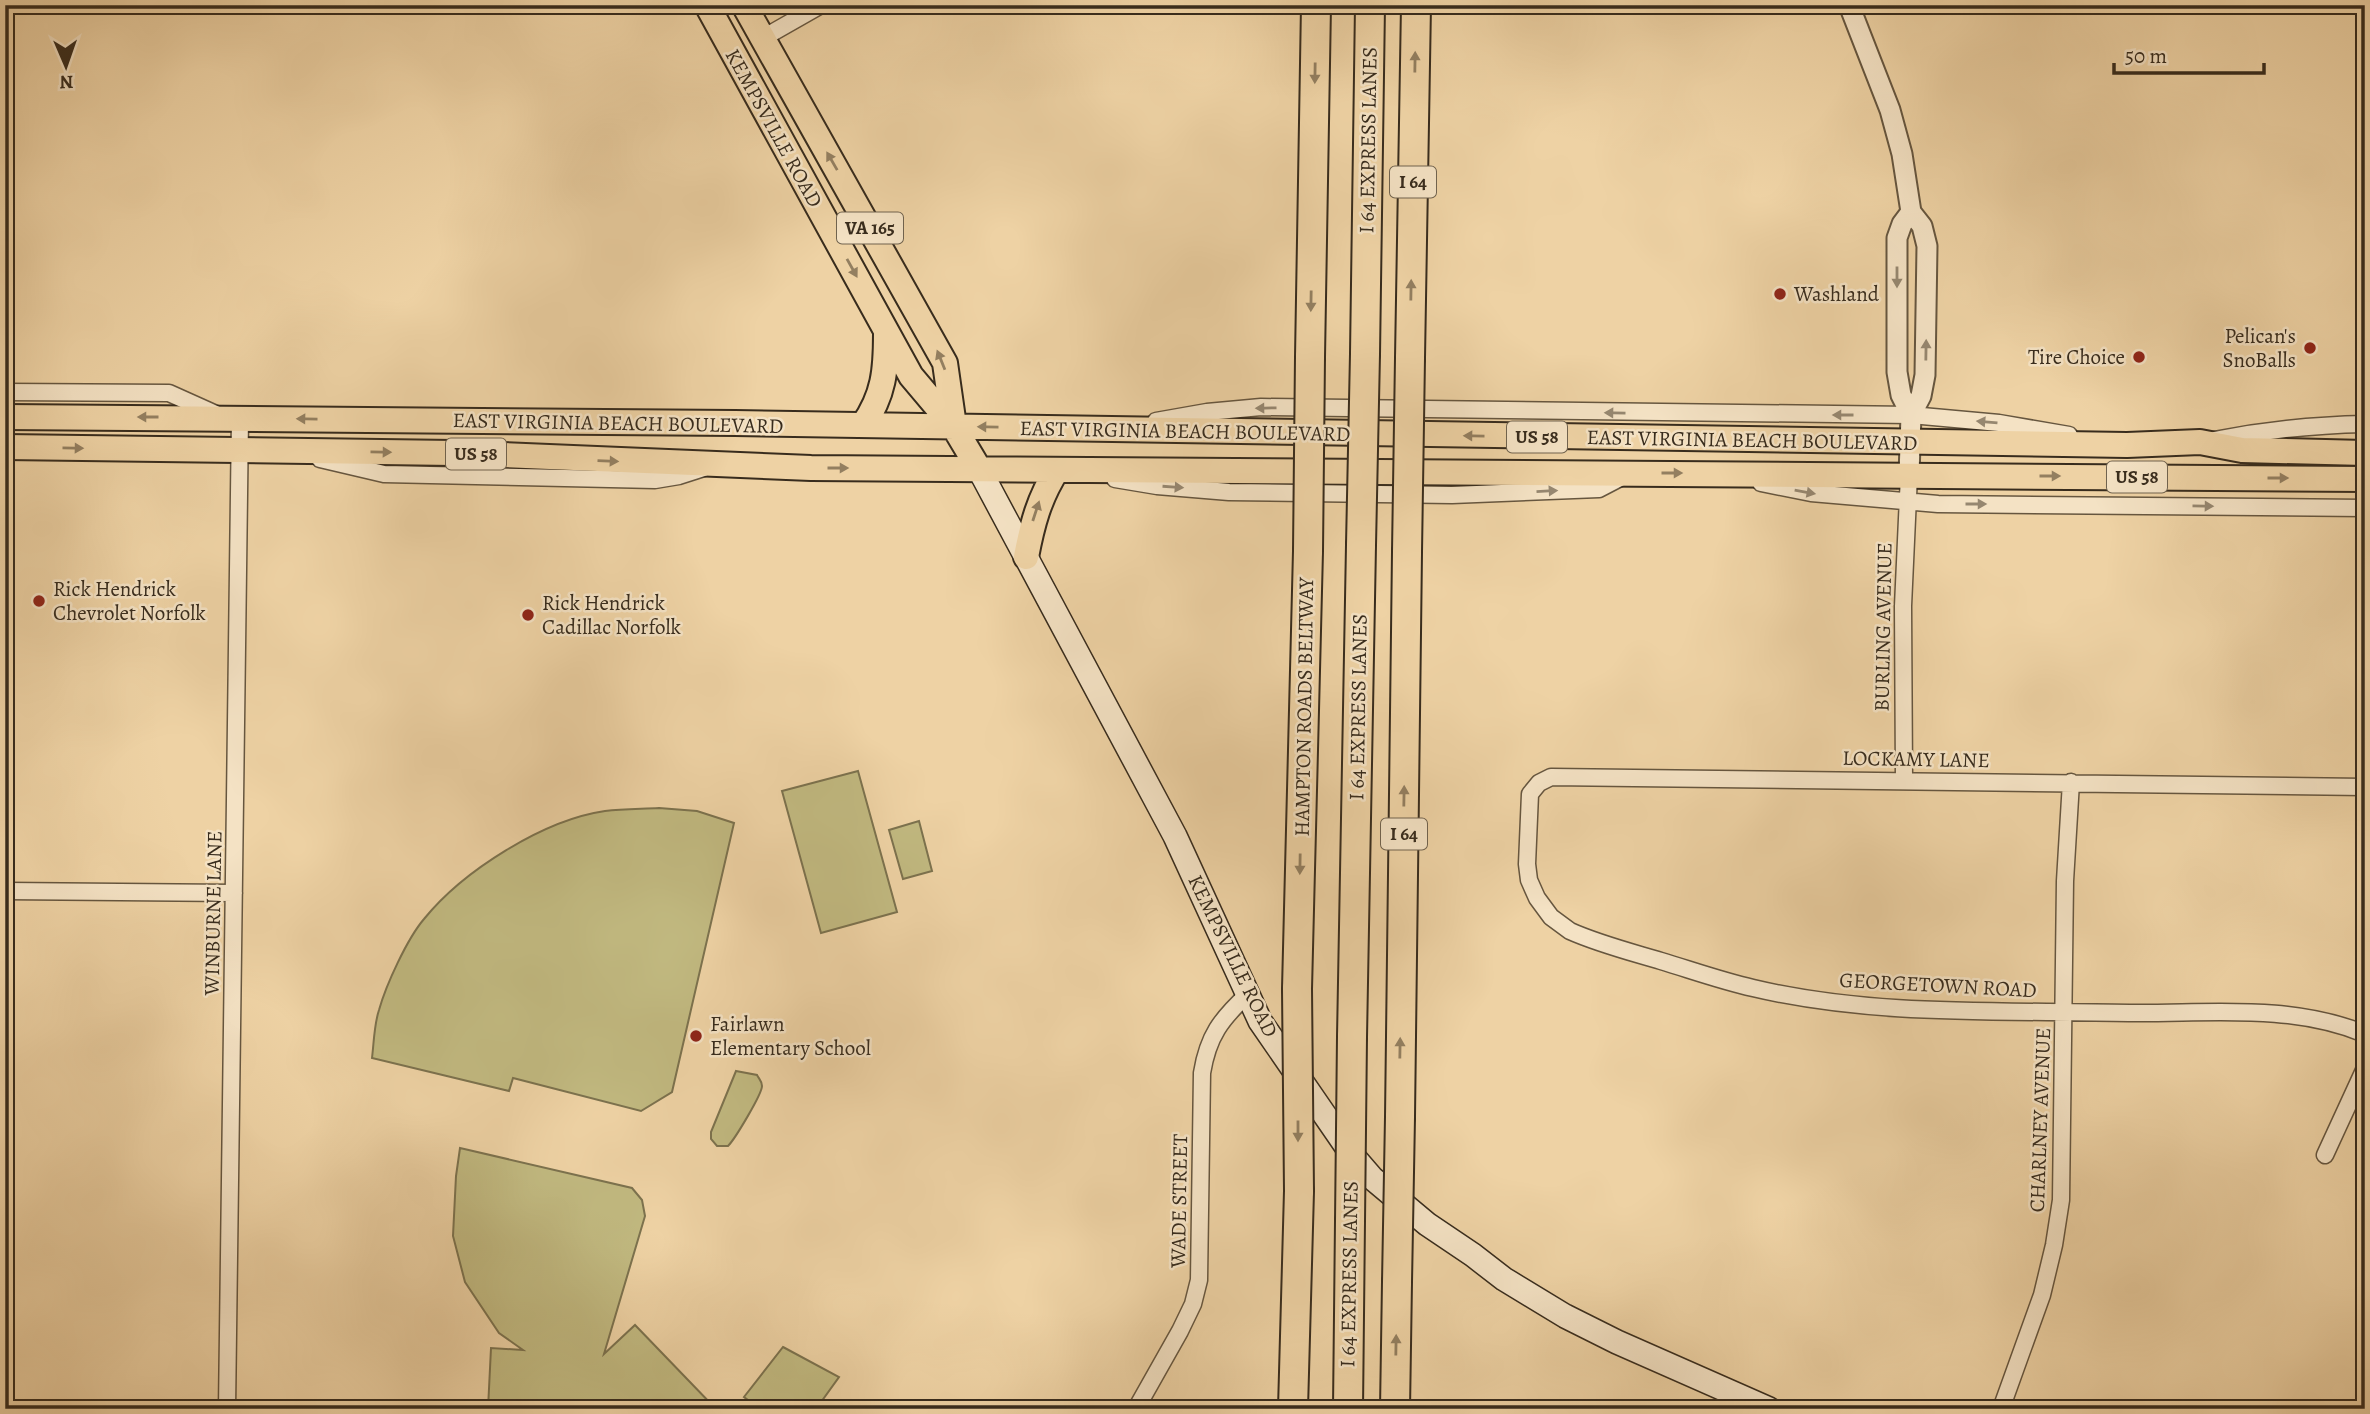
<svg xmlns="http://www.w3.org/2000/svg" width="2370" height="1414" viewBox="0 0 2370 1414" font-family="Alegreya,serif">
<rect width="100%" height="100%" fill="#eed2a4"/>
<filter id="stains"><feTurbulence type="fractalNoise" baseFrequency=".00286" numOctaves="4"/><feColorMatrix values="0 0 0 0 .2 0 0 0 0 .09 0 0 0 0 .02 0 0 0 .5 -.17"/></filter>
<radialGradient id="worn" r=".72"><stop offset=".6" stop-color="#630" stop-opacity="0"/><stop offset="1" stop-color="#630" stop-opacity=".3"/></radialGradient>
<!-- green -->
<path fill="#c1b980" stroke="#7c724e" stroke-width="2" d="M858,771L897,912L821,933L782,791Z
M659,808L697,811L734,823L672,1092L641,1111L513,1078L509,1091L372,1058C374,1042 374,1025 379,1010C386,985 407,939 424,919C463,871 543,820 605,811C623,809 641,809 659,808Z
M919,821L932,871L903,879L889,830Z
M736,1071L757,1075C759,1079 762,1081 762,1086C762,1094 735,1139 728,1146H717L711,1139V1132Z
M460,1148L632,1188L642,1200L645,1216L604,1354L635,1325L716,1409H488L491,1348L523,1350L499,1333L465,1282L453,1236L456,1176Z
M783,1347L839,1377L816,1409H760L744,1397Z"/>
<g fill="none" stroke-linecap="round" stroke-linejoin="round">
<!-- minor casing -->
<g stroke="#66563f" stroke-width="19">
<path id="minor" d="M763,38L821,5
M5,392L169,393L218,415
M1156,421L1207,412L1261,407L1911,415L1999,423L2069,435
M2214,440C2265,430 2313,425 2365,424
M320,459L384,474L655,480L679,476L704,468
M1115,479L1157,486L1229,492L1452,495L1599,489L1624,476
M1761,483L1811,493L1938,504L2365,508
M1904,780L1903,606L1909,475
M2365,787L1551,777L1539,783L1530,794L1527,864L1529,880L1537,898L1551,917L1570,931C1599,944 1631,952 1661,961C1691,970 1722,981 1753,988C1875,1017 2004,1010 2129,1013C2208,1014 2290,1003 2365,1034
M5,891L234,893
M2325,1155L2365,1068
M227,1409L240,418
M1136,1409L1180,1331L1193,1304L1199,1280L1202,1073C1208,1036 1221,1019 1248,994
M2001,1409L2042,1295L2054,1245L2061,1200L2065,881L2071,782"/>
</g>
<!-- tertiary casing -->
<g stroke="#66563f" stroke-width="23">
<path id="tertiary" d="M1849,5L1890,110L1902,154L1911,212L1922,226L1927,246L1925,375L1921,396L1911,415L1909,475
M1911,212L1902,224L1897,238V372L1901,395L1911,415"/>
</g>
<!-- secondary casing -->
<g stroke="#382c1d" stroke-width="26">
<path id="secondary" d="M979,469L1175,836L1260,1021L1353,1156L1372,1178L1427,1224L1473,1255L1504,1279L1565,1316L1617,1342L1769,1409"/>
</g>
<!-- primary casing -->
<g stroke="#382c1d" stroke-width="28">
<path id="primary" d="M707,5L911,376L954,427L979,469
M744,5L945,363L954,426
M5,417L735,423L2127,445L2200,442L2242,450L2365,453
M863,425C884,395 886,370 886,334
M5,447L454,453L811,468L2365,479
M1026,557C1032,525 1039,498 1057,470"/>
</g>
<!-- motorway casing -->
<g stroke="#382c1d" stroke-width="32">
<path id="motorway" d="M1365,354L1370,5
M1310,357L1316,5
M1410,358L1416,5
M1297,989L1308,551
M1352,1037L1361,545
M1400,1117L1407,552
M1293,1409L1299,1191
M1348,1409L1350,1221
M1395,1409L1397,1282"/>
</g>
<!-- minor -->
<use href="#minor" stroke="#f4e2c4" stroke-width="16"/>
<!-- tertiary -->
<use href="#tertiary" stroke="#f4e2c4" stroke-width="19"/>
<!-- secondary -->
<use href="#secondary" stroke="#f4e2c4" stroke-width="23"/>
<!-- primary -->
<use href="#primary" stroke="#eed2a4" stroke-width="24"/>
<!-- motorway -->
<use href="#motorway" stroke="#eed2a4" stroke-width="28"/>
<!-- motorway-bridge casing -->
<g stroke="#382c1d" stroke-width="32" stroke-linecap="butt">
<path id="motorway-bridge" d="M1361,545L1365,354
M1308,551L1310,357
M1407,552L1410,358
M1297,989L1299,1191
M1350,1221L1352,1037
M1397,1282L1400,1117"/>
</g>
<!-- motorway-bridge -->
<use href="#motorway-bridge" stroke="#eed2a4" stroke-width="28"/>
</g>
<!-- one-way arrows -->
<defs><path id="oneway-solid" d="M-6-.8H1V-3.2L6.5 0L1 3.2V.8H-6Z" transform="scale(1.75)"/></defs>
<g fill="#937f60">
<use href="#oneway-solid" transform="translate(1415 62) rotate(-89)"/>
<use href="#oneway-solid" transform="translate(1315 73) rotate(91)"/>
<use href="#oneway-solid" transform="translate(832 161) rotate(-120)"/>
<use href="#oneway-solid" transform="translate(852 268) rotate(61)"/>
<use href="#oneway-solid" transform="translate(1411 290) rotate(-89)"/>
<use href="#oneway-solid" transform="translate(1311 301) rotate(91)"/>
<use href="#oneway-solid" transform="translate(941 360) rotate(-112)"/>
<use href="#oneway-solid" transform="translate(148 417) rotate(180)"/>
<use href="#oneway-solid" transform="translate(307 419) rotate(-179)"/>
<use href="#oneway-solid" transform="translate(988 427) rotate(-179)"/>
<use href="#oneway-solid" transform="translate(1474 436) rotate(-179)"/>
<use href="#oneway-solid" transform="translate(73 448) rotate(1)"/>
<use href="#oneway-solid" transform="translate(381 452) rotate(1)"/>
<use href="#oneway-solid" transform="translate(608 461) rotate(2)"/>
<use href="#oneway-solid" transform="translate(838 468)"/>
<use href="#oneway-solid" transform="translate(1672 473)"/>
<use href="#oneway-solid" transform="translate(2050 476)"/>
<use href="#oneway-solid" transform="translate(2278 478)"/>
<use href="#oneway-solid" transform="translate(1036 511) rotate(-72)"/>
<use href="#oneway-solid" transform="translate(1404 796) rotate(-89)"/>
<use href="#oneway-solid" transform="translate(1300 864) rotate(91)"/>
<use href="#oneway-solid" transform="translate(1400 1048) rotate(-89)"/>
<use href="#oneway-solid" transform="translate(1298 1131) rotate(90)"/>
<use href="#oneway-solid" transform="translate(1396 1345) rotate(-89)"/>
</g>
<g fill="#968770">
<use href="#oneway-solid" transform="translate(1897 277) rotate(90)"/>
<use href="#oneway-solid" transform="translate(1926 350) rotate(-89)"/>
<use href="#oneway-solid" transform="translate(1266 408) rotate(179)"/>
<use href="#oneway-solid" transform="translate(1615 413) rotate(-179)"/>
<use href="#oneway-solid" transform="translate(1843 415) rotate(-180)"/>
<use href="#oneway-solid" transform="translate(1987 422) rotate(-175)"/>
<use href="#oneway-solid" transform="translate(1173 487) rotate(4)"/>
<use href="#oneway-solid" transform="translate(1547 491) rotate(-3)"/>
<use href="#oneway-solid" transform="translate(1805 492) rotate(10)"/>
<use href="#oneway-solid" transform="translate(1976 504)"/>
<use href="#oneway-solid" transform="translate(2203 506) rotate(1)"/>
</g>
<!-- markers -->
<g fill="#8f2418" stroke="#f4e2c4" stroke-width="2.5">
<circle cx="1780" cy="294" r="7"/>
<circle cx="2310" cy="348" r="7"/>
<circle cx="2139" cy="357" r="7"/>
<circle cx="39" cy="601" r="7"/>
<circle cx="528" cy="615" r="7"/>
<circle cx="696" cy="1036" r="7"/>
</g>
<g text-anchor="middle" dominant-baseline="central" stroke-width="5" stroke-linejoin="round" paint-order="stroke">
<!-- shield labels -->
<g fill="#f4e2c4" stroke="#70634f" stroke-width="2">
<rect x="1390" y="166.5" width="46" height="31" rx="5"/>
<rect x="837" y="212.5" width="66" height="31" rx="5"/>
<rect x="1507" y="421.5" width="60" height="31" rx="5"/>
<rect x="446" y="438.5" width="60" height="31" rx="5"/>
<rect x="2107" y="461.5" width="60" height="31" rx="5"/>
<rect x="1381" y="818.5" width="46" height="31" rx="5"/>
</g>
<g font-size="19" font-weight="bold" fill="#382c1d">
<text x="1413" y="182">I 64</text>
<text x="870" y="228">VA 165</text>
<text x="1537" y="437">US 58</text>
<text x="476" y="454">US 58</text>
<text x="2137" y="477">US 58</text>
<text x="1404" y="834">I 64</text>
</g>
<!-- street labels -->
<g font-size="21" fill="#382c1d" stroke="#f4e2c4">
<text transform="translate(774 128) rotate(61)">KEMPSVILLE ROAD</text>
<text transform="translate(1368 140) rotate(-89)">I 64 EXPRESS LANES</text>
<text transform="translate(618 423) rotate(1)">EAST VIRGINIA BEACH BOULEVARD</text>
<text transform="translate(1185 431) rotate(1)">EAST VIRGINIA BEACH BOULEVARD</text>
<text transform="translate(1752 440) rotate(1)">EAST VIRGINIA BEACH BOULEVARD</text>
<text transform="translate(1883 627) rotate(-89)">BURLING AVENUE</text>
<text transform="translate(1304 707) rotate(-89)">HAMPTON ROADS BELTWAY</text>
<text transform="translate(1358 707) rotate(-89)">I 64 EXPRESS LANES</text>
<text transform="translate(1916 759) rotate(1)">LOCKAMY LANE</text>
<text transform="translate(213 913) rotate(-89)">WINBURNE LANE</text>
<text transform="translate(1233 956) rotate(64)">KEMPSVILLE ROAD</text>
<text transform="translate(1938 985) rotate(3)">GEORGETOWN ROAD</text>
<text transform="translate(2040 1120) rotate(-88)">CHARLNEY AVENUE</text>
<text transform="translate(1179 1201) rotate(-89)">WADE STREET</text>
<text transform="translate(1349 1274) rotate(-89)">I 64 EXPRESS LANES</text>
</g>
<!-- poi labels -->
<g font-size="21" fill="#382c1d" stroke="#f4e2c4" text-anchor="start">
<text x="1794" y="294">Washland</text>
<text x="2296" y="336" text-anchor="end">Pelican's<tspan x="2296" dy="24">SnoBalls</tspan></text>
<text x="2125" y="357" text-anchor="end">Tire Choice</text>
<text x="53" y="589">Rick Hendrick<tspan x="53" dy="24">Chevrolet Norfolk</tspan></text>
<text x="542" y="603">Rick Hendrick<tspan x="542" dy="24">Cadillac Norfolk</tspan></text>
<text x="710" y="1024">Fairlawn<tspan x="710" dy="24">Elementary School</tspan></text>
</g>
</g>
<!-- margin -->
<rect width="2370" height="1414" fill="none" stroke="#eed2a4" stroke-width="28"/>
<rect x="7" y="7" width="2356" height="1400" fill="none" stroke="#382c1d" stroke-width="3.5"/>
<rect x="14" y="14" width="2342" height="1386" fill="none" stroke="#382c1d" stroke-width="2"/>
<!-- north arrow -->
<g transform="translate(66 66) rotate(178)" stroke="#f4e2c4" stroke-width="5" paint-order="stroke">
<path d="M0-5L12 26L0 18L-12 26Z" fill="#382c1d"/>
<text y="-10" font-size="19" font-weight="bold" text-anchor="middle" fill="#382c1d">N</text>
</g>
<!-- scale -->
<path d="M2114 63v10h150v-10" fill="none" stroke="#382c1d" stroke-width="3.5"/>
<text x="2125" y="63" font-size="21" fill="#382c1d" stroke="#f4e2c4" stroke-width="5" paint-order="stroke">50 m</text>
<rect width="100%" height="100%" filter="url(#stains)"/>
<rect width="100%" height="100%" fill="url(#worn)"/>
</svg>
